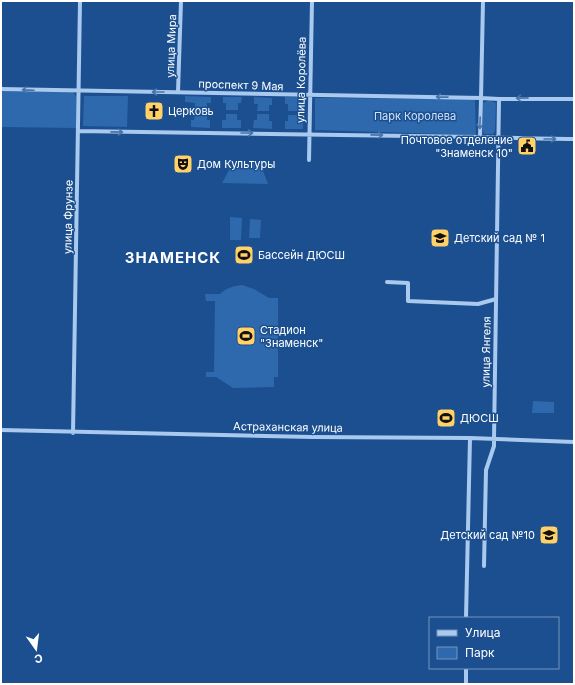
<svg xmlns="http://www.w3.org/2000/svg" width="575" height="685" viewBox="0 0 575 685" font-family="Inter,sans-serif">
<rect width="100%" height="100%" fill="#1b4f8f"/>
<!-- green -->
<path fill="#2e69ad" d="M1,91L73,92L76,96V128L1,127Z
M84,96H128L127,127L83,126Z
M185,96L211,97V103H207V109H195V103L185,102Z
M223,97H242L241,103H238V110H226V103H223Z
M254,97L272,98V105H269V111H257L258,104H254Z
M285,97H303V104H300L299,111H288V104H285Z
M315,98L475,99L476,135L315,130Z
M489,100L496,103L495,131L493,134H484L483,131V103Z
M195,114H207V120H210V128L191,127V120H194Z
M226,114H237V120H241V128H222V120H226Z
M257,114H269V121H272V129L253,128L254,120H257Z
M288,115H299V122H303V129H285V121H288Z
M233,163H260L268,184L222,183Z
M230,217L242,218L241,240H230Z
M250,219L261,220L260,238H249Z
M242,285L254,289L269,298H278V377H274V387L233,388L216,377H206V372H214L215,301H206L205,294H220C226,288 233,286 242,285Z
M533,401L554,402V413H532Z"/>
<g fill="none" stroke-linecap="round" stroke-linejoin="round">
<!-- minor -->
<path stroke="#a9c9ee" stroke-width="4" d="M1,89L481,98L483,1
M178,92L181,1
M499,99H574
M78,131L480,137
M309,160L312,1
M387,282L408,283V301L478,304L496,299
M1,430L312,437L470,438L574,442
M73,433L80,1
M484,566L486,470L494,446V439C496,326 497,212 499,99L481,98L480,137C511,138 543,139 574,139
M466,618L470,438
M466,684V668"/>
</g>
<!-- one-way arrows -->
<defs><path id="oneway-shaft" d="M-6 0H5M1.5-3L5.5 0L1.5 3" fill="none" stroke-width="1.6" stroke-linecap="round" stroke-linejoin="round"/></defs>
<g stroke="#4674ac">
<use href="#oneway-shaft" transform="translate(28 90) rotate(-178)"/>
<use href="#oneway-shaft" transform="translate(158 92) rotate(-180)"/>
<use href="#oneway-shaft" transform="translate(442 97) rotate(-179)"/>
<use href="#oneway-shaft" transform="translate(522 98) rotate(179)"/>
<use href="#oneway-shaft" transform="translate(480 123) rotate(92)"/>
<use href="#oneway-shaft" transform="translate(117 132) rotate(1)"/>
<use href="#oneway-shaft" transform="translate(247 133)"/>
<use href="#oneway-shaft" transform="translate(377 135) rotate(1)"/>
<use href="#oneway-shaft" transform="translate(550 139)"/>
</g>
<!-- icons -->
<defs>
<g id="church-square" transform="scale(1)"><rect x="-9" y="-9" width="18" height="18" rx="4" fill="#ffd166" stroke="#1b4f8f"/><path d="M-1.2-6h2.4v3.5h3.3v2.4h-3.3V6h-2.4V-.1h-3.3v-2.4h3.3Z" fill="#111"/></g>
<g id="civic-square" transform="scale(1)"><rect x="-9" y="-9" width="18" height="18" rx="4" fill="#ffd166" stroke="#1b4f8f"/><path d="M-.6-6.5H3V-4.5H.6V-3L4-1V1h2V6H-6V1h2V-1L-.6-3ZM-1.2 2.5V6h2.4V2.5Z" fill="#111"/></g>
<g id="theatre-square" transform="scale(1)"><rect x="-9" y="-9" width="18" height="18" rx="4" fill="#ffd166" stroke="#1b4f8f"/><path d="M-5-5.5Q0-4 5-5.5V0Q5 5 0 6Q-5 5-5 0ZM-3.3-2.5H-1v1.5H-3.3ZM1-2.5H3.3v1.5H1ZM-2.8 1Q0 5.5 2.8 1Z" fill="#111"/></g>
<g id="school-square" transform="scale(1)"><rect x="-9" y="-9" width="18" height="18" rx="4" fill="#ffd166" stroke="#1b4f8f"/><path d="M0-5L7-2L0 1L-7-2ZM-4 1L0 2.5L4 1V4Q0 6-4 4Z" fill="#111"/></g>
<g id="stadium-square" transform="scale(1)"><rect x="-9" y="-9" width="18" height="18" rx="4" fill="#ffd166" stroke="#1b4f8f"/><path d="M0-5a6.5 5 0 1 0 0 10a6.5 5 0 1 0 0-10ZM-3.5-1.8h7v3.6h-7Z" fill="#111"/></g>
</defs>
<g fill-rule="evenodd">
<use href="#church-square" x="154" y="111"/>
<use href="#civic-square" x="527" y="146"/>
<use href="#theatre-square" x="183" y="164"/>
<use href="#school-square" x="440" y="238"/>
<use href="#stadium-square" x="244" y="255"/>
<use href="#stadium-square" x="246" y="336"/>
<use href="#stadium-square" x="446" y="418"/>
<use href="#school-square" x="549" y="535"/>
</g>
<g text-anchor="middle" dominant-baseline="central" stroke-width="3" stroke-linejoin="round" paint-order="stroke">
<!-- street labels -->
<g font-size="11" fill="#fff" stroke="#1b4f8f">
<text transform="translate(171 46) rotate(-88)">улица Мира</text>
<text transform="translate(301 80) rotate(-89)">улица Королёва</text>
<text transform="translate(241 85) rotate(2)">проспект 9 Мая</text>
<text transform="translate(68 217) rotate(-89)">улица Фрунзе</text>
<text transform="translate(486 352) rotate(-89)">улица Янгеля</text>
<text transform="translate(288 427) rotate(1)">Астраханская улица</text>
</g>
<!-- poi labels -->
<g font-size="11" fill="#fff" stroke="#1b4f8f" text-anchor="start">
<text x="168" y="111">Церковь</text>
<text x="513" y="140" text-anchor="end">Почтовое отделение<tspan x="513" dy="13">"Знаменск 10"</tspan></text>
<text x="197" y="164">Дом Культуры</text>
<text x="454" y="238">Детский сад № 1</text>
<text x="258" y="255">Бассейн ДЮСШ</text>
<text x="260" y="330">Стадион<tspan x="260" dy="13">"Знаменск"</tspan></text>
<text x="460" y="418">ДЮСШ</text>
<text x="535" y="535" text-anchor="end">Детский сад №10</text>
</g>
<!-- park labels -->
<g font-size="11" fill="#cfe3fa" stroke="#1b4f8f">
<text x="415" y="116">Парк Королева</text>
</g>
<!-- district labels -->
<g font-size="15" font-weight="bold" letter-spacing="1" fill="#fff" stroke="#1b4f8f">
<text x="173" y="257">ЗНАМЕНСК</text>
</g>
</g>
<!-- border -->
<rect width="575" height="685" fill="none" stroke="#ffffff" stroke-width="4"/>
<!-- legend -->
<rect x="429" y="617" width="130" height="52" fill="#1b4f8f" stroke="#7695bc"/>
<rect x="437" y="630" width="20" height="6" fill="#a9c9ee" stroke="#7695bc"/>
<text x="465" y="637" font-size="12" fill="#ffffff">Улица</text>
<rect x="437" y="647" width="20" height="12" fill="#2e69ad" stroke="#7695bc"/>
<text x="465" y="657" font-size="12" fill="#ffffff">Парк</text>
<!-- north arrow -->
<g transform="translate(36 649) rotate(166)" stroke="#1b4f8f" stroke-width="3" paint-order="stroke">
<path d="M0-3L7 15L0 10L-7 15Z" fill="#ffffff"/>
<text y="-6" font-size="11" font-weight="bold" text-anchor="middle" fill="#ffffff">С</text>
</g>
</svg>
